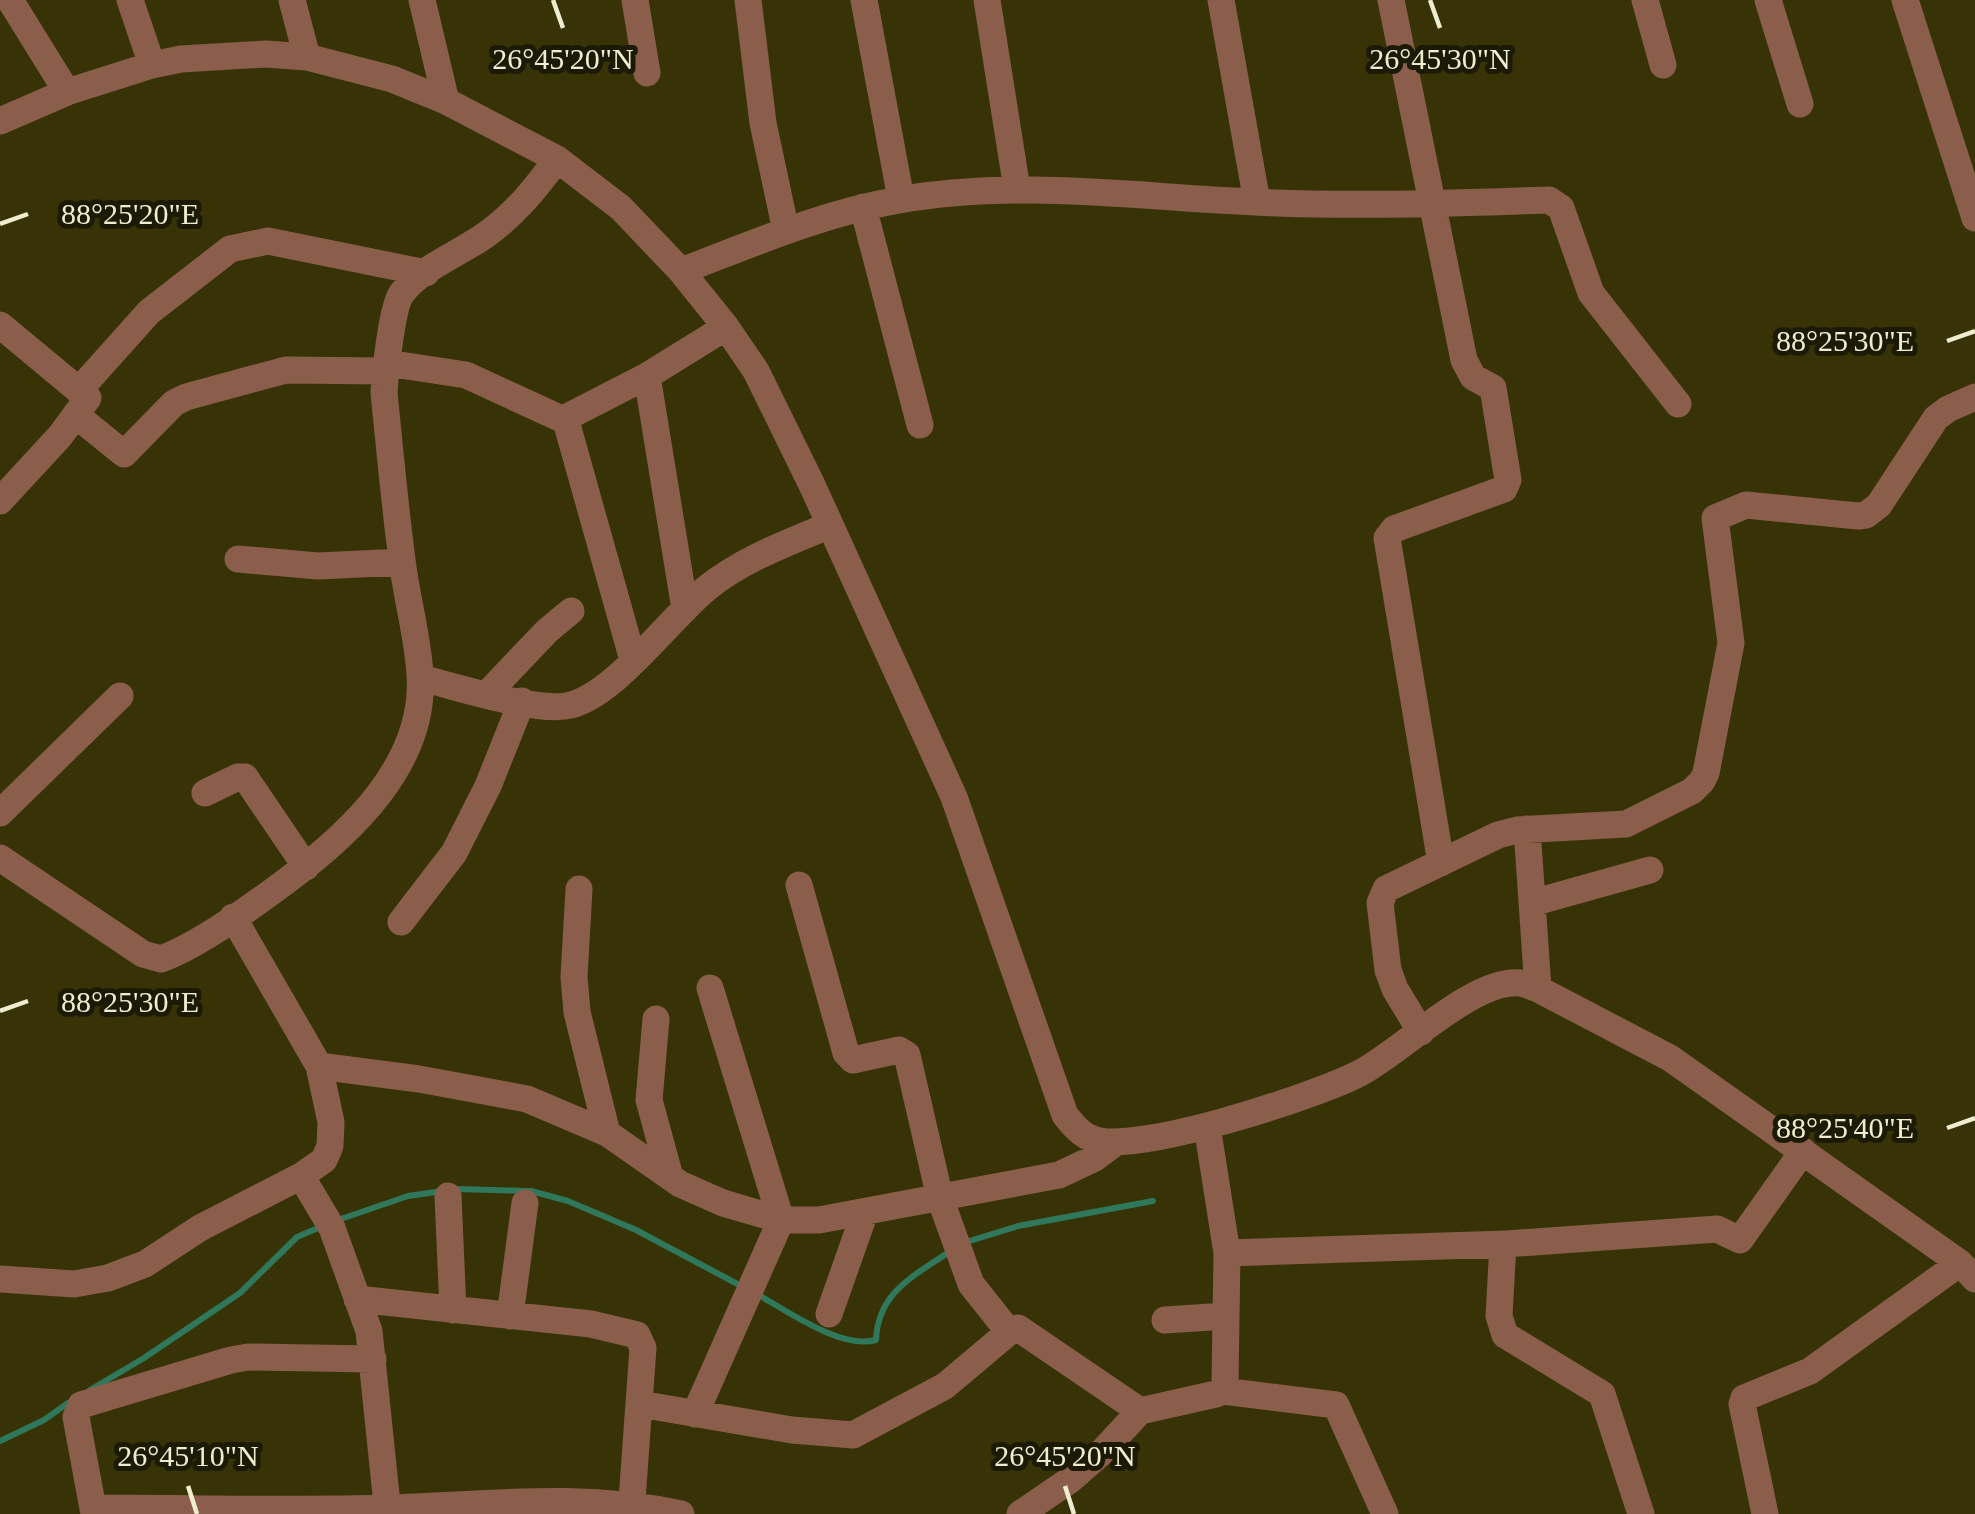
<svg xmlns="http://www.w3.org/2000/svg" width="1975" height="1514" viewBox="0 0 1975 1514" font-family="'Times New Roman',serif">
<rect width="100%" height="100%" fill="#373307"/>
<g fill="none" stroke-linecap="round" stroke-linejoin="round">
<!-- stream -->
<path stroke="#30785b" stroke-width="6" d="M456,1189L531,1191L568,1201L636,1230L745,1288
M335,1221L408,1196L443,1191
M963,1243L1018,1226L1153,1201
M757,1294C787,1311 842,1350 876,1340C878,1291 916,1275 952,1250
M90,1390L144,1358L240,1293L297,1237L323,1226
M0,1441L44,1420L68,1403"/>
<!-- minor -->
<path stroke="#8a5e4b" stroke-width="27" d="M10,0L67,92
M130,0L152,65
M292,0L307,57
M422,0L446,101
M635,0L647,73
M748,0L763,123L786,231
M864,0L901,199
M987,0L1017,189
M1221,0L1257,202
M1391,0L1464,360L1473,377L1493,388L1508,480L1504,489L1394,529L1387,538L1441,863
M1645,0L1663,65
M1768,0L1800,104
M1905,0L1975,218
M0,121L67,92L152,65L181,59L266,54L307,57L392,79L446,101L557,159L621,208L681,271L726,327L756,371L812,485L954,797L1065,1115C1073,1125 1081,1135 1093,1139C1133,1156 1319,1095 1360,1073C1402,1051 1474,978 1520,983C1526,984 1532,987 1538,989L1670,1058L1960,1263L1975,1279
M863,207L920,425
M681,271C752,244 823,213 899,200C1017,179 1136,197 1255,202C1353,207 1451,203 1549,200L1561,208L1591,293L1678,404
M0,325L88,398L60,436L0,501
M387,363L466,375L566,421
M647,376L685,609
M80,389L149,312L230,249L268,241L426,273
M77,416L124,454L174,403L186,397L286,370L385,371
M238,559L318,566L402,562
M633,660L566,421L571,415L647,376L726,327
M421,678C457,687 532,711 566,706C612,699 669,619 707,588C743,559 787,543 830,525
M487,694L547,631L571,611
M205,793L238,777H245L306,867
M0,813L120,696
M1527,829L1538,989
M0,858L143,954L161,959C197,946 253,906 285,882C350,834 426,764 420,675C418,639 408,603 403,567C395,509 390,451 384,393C385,375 392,305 402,293C422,267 461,253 487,234C516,213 536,188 557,159
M799,885L846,1053L853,1060L899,1050L907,1055L940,1198L971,1284L1009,1332
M579,889L574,977L577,1012L607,1133
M1532,903L1650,870
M401,922L454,853L488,786L522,701
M656,1019L649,1100L670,1177
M1421,1032L1395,989L1388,970L1380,903L1386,889L1498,835L1517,830L1626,824L1692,791L1702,781L1706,773L1731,643L1715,518L1746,505L1858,516L1866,515L1879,505L1936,418L1948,409L1975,397
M319,1066L419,1079L527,1099L607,1133L680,1184L723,1203L781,1220H819L1059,1175L1095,1158L1115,1143
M301,1176L332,1228L369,1331L388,1514
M448,1196L453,1310
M1503,1244L1499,1316L1505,1335L1602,1394L1641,1514
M1227,1253L1506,1244L1717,1229L1740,1240L1803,1151
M0,1279L74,1284L108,1278L145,1264L200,1228L301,1176L324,1160L330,1146L331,1122L319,1066L233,917
M357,1299L591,1324L637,1335L643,1348L631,1514
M829,1314L865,1212
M510,1316L525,1203
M1165,1320L1226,1316
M1223,1391L1336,1405L1385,1514
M640,1404L792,1430L853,1435L945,1386L1009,1332L1018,1328L1140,1411
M695,1414L781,1220L710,988
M93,1508C191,1508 290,1511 388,1508C489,1505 579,1492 681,1514
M94,1514L76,1417L81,1405L231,1360L248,1357L373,1359
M1020,1514L1070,1480L1103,1451L1140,1411L1216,1394L1223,1391L1225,1383L1227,1253L1207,1126
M1765,1514L1742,1404L1744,1398L1810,1371L1960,1263"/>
</g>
<!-- ticks -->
<path fill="none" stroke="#efedd0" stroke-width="4.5" d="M553,0L563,28M1430,0L1440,28M0,224L28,214M1947,341L1975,331M0,1011L28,1001M1947,1128L1975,1118M188,1486L197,1514M1065,1486L1074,1514"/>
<g font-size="30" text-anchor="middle" fill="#efedd0" stroke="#1c1a04" stroke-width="10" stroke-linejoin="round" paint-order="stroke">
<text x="563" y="69">26°45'20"N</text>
<text x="1440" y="69">26°45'30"N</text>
<text x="130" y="224">88°25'20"E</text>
<text x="1845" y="351">88°25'30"E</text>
<text x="130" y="1012">88°25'30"E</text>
<text x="1845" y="1138">88°25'40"E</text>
<text x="188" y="1466">26°45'10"N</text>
<text x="1065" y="1466">26°45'20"N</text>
</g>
</svg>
